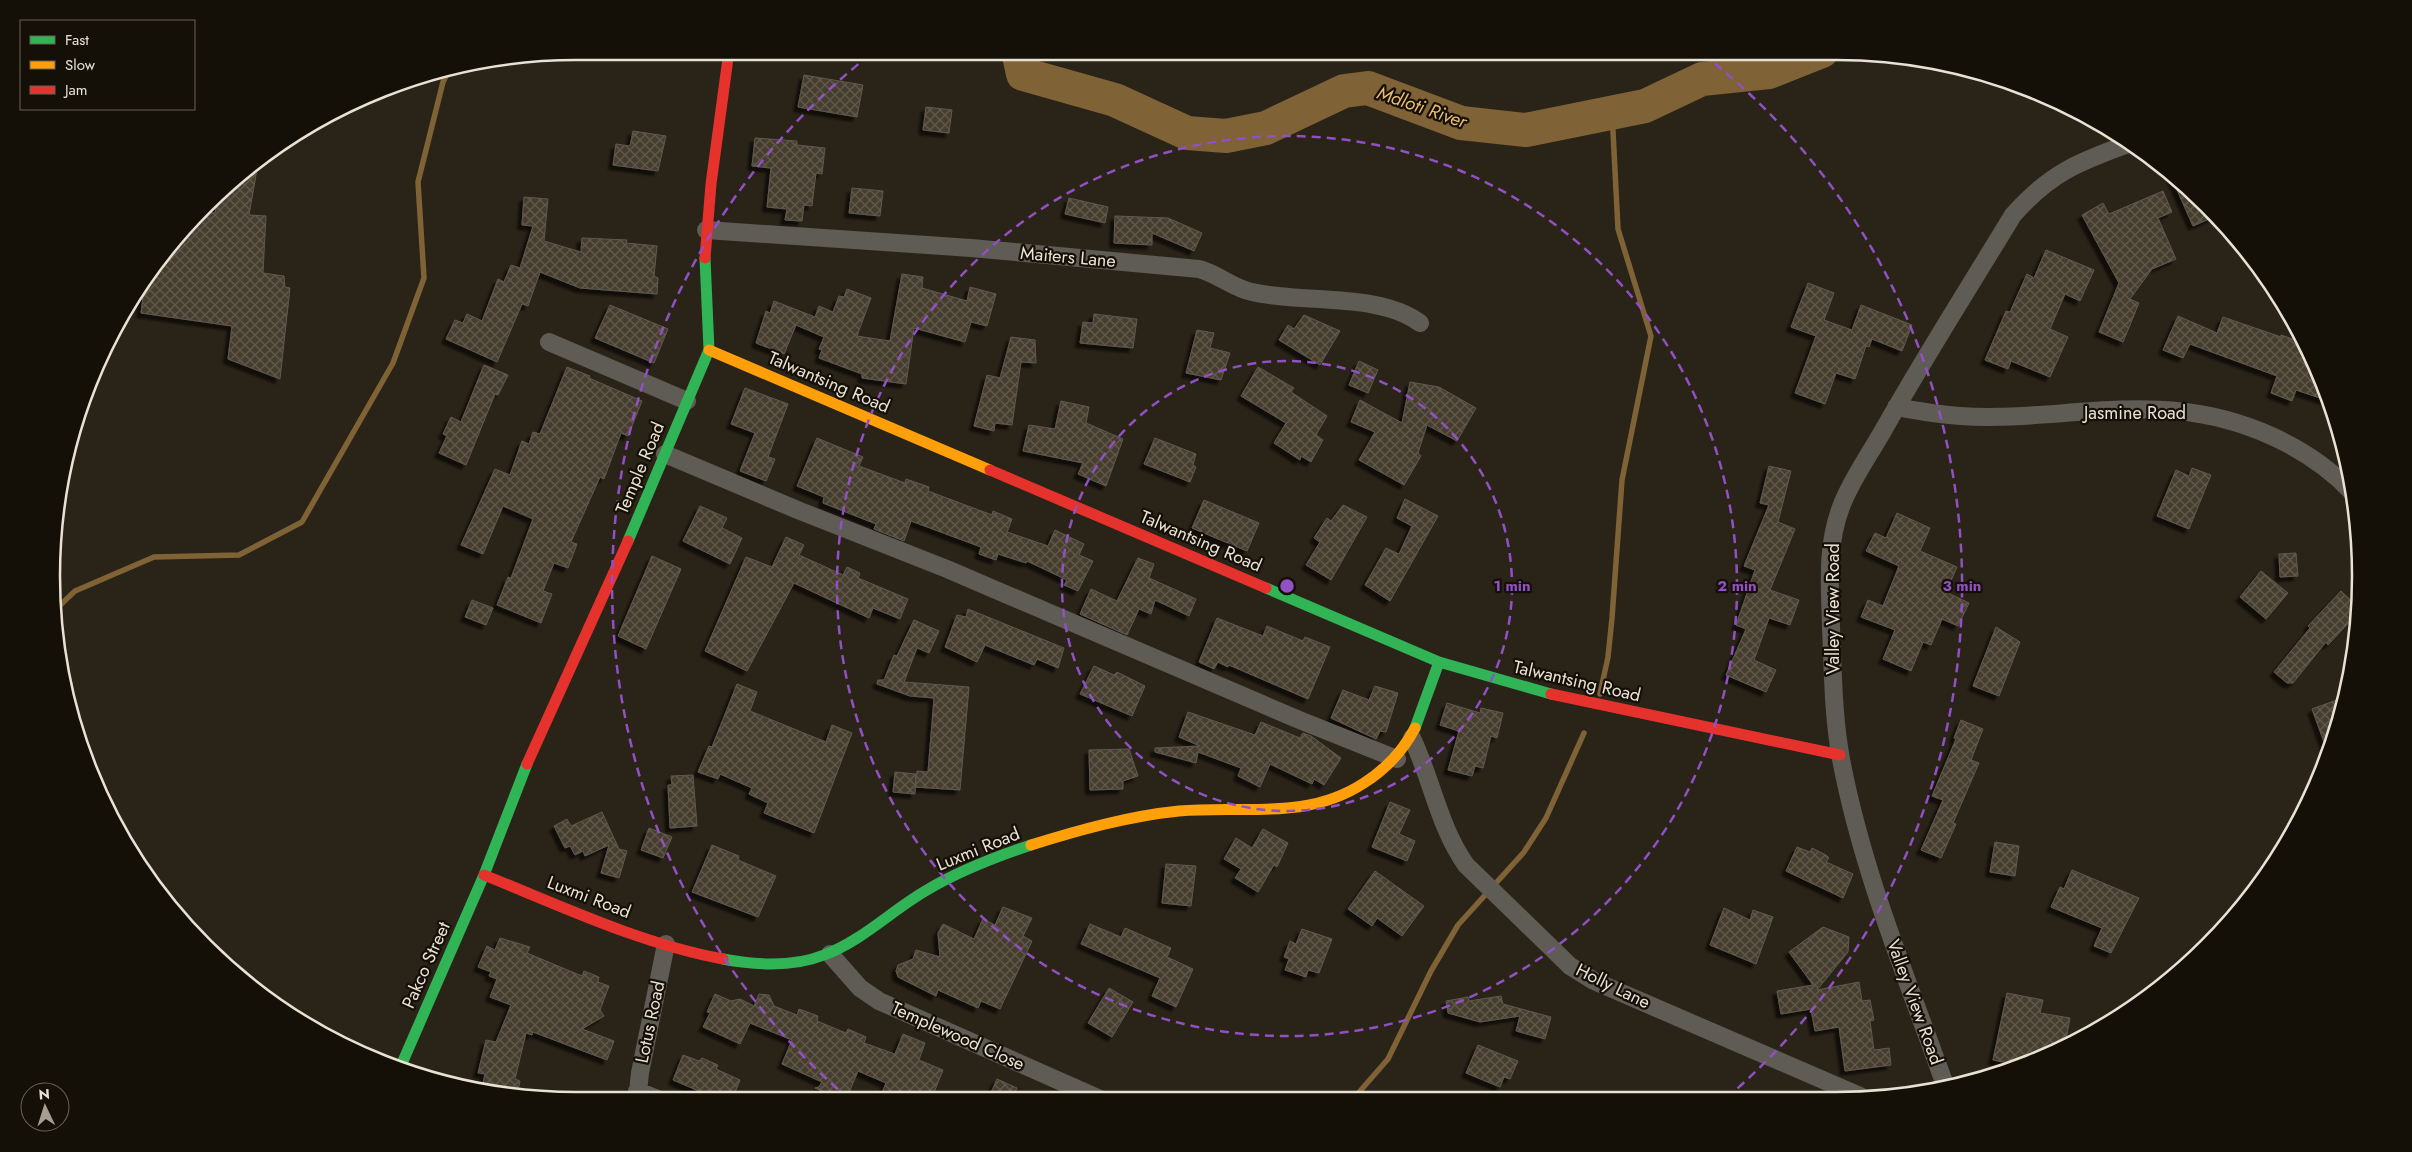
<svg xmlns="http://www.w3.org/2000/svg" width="2412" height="1152" viewBox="0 0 2412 1152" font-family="Jost,sans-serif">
<defs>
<pattern id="building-cross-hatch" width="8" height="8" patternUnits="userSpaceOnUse" patternTransform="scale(1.25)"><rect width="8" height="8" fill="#463e2f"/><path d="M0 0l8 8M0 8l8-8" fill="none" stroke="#615a4c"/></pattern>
<filter id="shadow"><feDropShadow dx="-4.5" dy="4.5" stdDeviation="1" flood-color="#0009"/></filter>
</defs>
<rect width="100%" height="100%" fill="#2a2318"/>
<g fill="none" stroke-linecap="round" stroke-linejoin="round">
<!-- stream -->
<path stroke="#7f6235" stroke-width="5.5" d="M55,610L75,591L154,557L239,555L302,522L393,363L424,278L418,182L443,82L450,68
M1600,694L1608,657L1612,618L1622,480L1651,336L1618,229L1612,112
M1354,1098L1388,1059L1431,971L1458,925L1524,852L1546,818L1584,733"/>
<!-- river -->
<path stroke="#7f6235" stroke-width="34" d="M1018,51L1023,74L1115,100L1187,133L1226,136L1266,128L1344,91L1368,88L1461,123L1526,130L1645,106L1702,79L1769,72L1822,51"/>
</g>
<!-- building -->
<path fill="url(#building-cross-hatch)" stroke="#5f5950" filter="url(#shadow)" d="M804,75L863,85L857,117L798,107Z
M926,107L952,110L949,133L923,130Z
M633,131L666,136L658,171L613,165L616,144L630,146Z
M755,138L797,141V145L825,148L822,174L816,173L812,206L804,205L802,221L785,220L787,209L767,207L771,168L752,166Z
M259,158L249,215L266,216L263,273L284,276L285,287L290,288L280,379L228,359L232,326L141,313L145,281L182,230L201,212L215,213L219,195Z
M2170,174L2207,205L2216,216L2193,226Z
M852,188L883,191L880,216L849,213Z
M2163,191L2172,212L2158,218L2176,259L2152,269L2130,299L2139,303L2123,342L2099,332L2119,283L2082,215L2103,203L2109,214Z
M524,197L548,199L544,241L581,252L582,238L627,240L626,243L657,246L654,276L658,278L657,294L580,288L540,272L528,306L522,304L497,362L446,339L455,320L463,323L467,314L482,321L498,279L504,282L511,265L520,268L533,226L522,225Z
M1069,198L1108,207L1105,223L1065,214Z
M1115,216L1168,218L1202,233L1194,251L1152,233V245L1114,243Z
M2046,250L2094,270L2080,301L2065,294L2050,329L2068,337L2050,377L2011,361L2008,369L1985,360L2006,311L2010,312L2027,274L2034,278Z
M902,274L923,277L922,288L967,301L970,287L996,294L987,326L971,322L965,342L914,328L906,384L862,378V374L819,358L822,350L819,349L824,337L796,325L784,354L756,343L766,311L770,313L774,301L815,317L819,306L833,312L839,296L844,297L847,289L871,298L857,336L890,341Z
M1808,283L1834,293L1824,320L1852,330L1861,305L1912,325L1902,351L1872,339L1869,347L1866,346L1855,379L1836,373L1825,404L1795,393L1816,336L1791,327Z
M610,305L668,329L654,363L595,338Z
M1094,314L1137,319L1133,348L1080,343L1083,322L1093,323Z
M1304,315L1340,331L1320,365L1279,340L1288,325L1294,329Z
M2178,316L2217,333L2223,317L2281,337V335L2304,343L2321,375L2329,401L2296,390L2292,401L2271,393L2277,376L2190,344L2183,358L2163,350Z
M1197,330L1214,333L1210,348L1230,353L1221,380L1186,373Z
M1011,337L1035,340L1036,363L1021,362L1012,425L995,423L994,431L974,426L987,375L1000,378Z
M1359,361L1378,370L1368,393L1349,385Z
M484,365L508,375L498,395L495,394L466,465L439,453L447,436L443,434L451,417L461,422Z
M567,367L590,376L589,378L642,401L628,436L621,433L604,479L600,477L571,542L577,544L568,568L554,563L543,591L552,594L541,623L497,605L508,577L511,578L533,519L503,506L483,554L461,545L495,469L510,475L522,441L529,444L533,432L540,434Z
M1258,367L1294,388L1291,392L1327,416L1316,435L1323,440L1311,462L1301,456L1300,460L1274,443L1286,423L1241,396Z
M1410,382L1439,387L1476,408L1457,441L1427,425L1418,453L1421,456L1404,485L1359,460L1375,432L1351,422L1360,400L1402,423Z
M745,388L788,404L768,457L775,459L766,481L740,471L755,433L731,424Z
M1061,401L1089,407L1086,423L1123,439L1106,486L1078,474L1083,463L1023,451L1029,425L1055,429Z
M817,438L863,457L859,466L905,483L906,479L929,487L928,491L992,515L993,511L1012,519L1007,532L1048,546L1055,530L1084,544L1079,555L1093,561L1078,591L1064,585L1067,580L1027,561L1026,563L998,554L996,560L979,554L981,547L911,521L904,541L874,529L876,524L823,503L824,497L797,486Z
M1155,438L1196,454L1193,465L1196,467L1190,482L1144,464Z
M1769,466L1791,471L1778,522L1795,529L1770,590L1799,600L1790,625L1769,618L1754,660L1776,670L1766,692L1726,675L1746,629L1736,625L1755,570L1744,566L1769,505L1760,503Z
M2192,468L2211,475L2189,529L2157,516L2176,470L2189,476Z
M1405,499L1438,516L1390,601L1365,585L1386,548L1399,554L1412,526L1397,518Z
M1204,500L1259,523L1247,551L1192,528Z
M1343,505L1367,517L1331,580L1306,565L1320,542L1314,538L1327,518L1331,521Z
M700,506L727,518L722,528L742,538L730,564L683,541Z
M1897,513L1930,528L1920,551L1957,567L1946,592L1969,603L1958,626L1942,619L1931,645L1923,642L1911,671L1883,659L1895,630L1861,617L1868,600L1883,606L1899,566L1866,551L1875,533L1886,538Z
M786,537L804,545L799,555L843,575L847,567L860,573L858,578L908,599L900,619L873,608L869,618L794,583L747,671L705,651L746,557L772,567Z
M2296,553L2298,576L2280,577L2279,554Z
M652,556L681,569L646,649L618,636Z
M1138,558L1154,564L1149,578L1196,599L1189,616L1155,600L1151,614L1139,609L1127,635L1080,614L1091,589L1117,601Z
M2261,571L2288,593L2266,619L2240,597Z
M2341,591L2358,607L2357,614L2328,645L2326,642L2293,683H2287L2274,672L2310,628L2308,626Z
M472,600L493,608L486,625L465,617Z
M968,609L1064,648L1058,668L1037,659L1034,665L985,645L977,662L945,647L957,615L966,617Z
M1217,618L1263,636L1267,626L1303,641L1305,637L1330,647L1308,699L1229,665L1228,667L1218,662L1214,669L1199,662Z
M914,620L939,631L929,653L917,648L904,682L969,687L960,790L915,787L917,771L928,772L934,698L910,696L877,684L878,680H884L894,655L897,656Z
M1996,627L2020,642L1999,696L1973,686Z
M1094,666L1114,675L1117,672L1145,686L1132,716L1080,694Z
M737,684L757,692L750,711L826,742L832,725L852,733L814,833L764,813L768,803L749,794L752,788L720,774L718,779L698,772L709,746L712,747Z
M1375,686L1398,693L1386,732L1380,731L1376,739L1331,718L1343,690L1369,700Z
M2345,697L2335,729L2328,753L2312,709Z
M1447,703L1480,713L1481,708L1503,713L1497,738L1491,736L1483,768L1475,766L1472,776L1448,770L1459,731L1440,725Z
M1188,712L1255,735L1261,722L1300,738L1303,733L1311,736L1341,758L1324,785L1314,779L1312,784L1270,764L1260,787L1238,776L1241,768L1198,752L1196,763L1155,752V748L1200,746L1179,737Z
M1961,720L1983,729L1971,760L1979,763L1953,823L1956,824L1941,858L1921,850L1943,800L1932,796L1956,739L1954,738Z
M1129,749L1138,776L1123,781V789L1090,790L1089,750Z
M895,772L916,774L915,794L893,792Z
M693,775L697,826L670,828L668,785H672L671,776Z
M1390,802L1410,810L1399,834L1415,841L1407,861L1372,847Z
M602,812L619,849L627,851L619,878L601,873L609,845L585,856L583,851L575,855L570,846L565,848L554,826L567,819L571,826Z
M649,828L672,837L663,858L641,850Z
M1263,829L1288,843L1277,867L1274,865L1258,892L1235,878L1241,869L1224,859L1236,838L1252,848Z
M1995,842L2019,846L2015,876L1990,872Z
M712,845L739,856L738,860L776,876L758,917L692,892Z
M1797,847L1810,852L1812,848L1826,855L1829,858L1826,862L1853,874L1843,898L1786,871Z
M1166,864L1196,866L1191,906L1162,903Z
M2072,870L2139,898L2111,953L2094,946L2102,928L2051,907L2060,887L2064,889Z
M1375,871L1424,906L1402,936L1377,918L1372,926L1348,909Z
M1003,907L1032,918L1023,936L1032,941L1000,1009L981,1001L978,1008L938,990L936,996L898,977L896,971L898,965L913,959L916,950L940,957L938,933L943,924L974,939L983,919L995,925Z
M1724,908L1750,920L1753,910L1773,917L1756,964L1710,945Z
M1090,924L1121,937L1125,928L1171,948L1167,957L1193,969L1176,1007L1152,996L1160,978L1081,944Z
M1823,927L1849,937L1848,952L1817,990L1859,982L1862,1001L1870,1000L1874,1020L1870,1021L1874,1050L1889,1048L1891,1065L1845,1071L1839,1027L1815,1031L1811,1009L1781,1014L1777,991L1813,985L1789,952Z
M1302,929L1332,939L1319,973L1308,970L1306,977L1285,970L1289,959L1284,957L1290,941L1296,944Z
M500,938L530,947L527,953L582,976L584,971L599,977L598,982L609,986L600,1010L604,1016L582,1029L614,1041L607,1060L533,1032L532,1035L526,1033L515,1079L520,1081L517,1095L491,1092L492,1090L482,1088L485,1074L478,1073L486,1040L496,1042L511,1005L490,997L497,979L489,976L491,972L478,967L487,946L495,950Z
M1109,988L1133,1002L1112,1037L1088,1023Z
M2007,993L2043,1000L2040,1013L2070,1018L2065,1045L2037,1061L2019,1065L1993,1060Z
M715,994L731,1001L740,999L754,1006L759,994L769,995L774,1006L797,1015L799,1009L818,1016L817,1021L846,1033L848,1029L866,1037L864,1043L895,1054L903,1034L925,1043L919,1060L943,1070L931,1100H879L886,1083L858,1071L846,1100H843L815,1088L819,1087L822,1082L782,1064L792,1040L750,1023L740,1044L703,1027L710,1013L707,1012Z
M1501,996L1503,1004L1551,1017L1545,1039L1516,1031L1520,1016L1480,1022L1448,1013L1446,1001L1468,997L1469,1001Z
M1478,1045L1518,1061L1510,1079L1504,1077L1500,1087L1466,1073Z
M683,1055L699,1061L702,1058L718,1065L716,1069L740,1080L732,1100L707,1091L706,1094L673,1080Z
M997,1079L1017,1088L1012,1099H999L990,1095Z"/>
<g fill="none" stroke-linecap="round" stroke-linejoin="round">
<!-- street -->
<path stroke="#5f5b55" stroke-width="18" d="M706,230L971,248L1199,269C1218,274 1233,288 1252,292C1302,304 1379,292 1420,323
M549,342L687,401
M1896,407C1918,411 1939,415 1960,416C2032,421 2105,404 2177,411C2241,417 2308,445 2353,493
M665,454L800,511L947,569L1297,719L1397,759
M1412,738C1432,780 1439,827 1466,865L1570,966L1594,981L1860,1096
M830,954L860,988L879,1001L1100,1099
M1945,1085C1907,978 1862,871 1841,759C1833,716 1833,671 1831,628C1830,587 1826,546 1841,507C1851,480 1870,454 1884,429C1925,356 1970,286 2013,215C2050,173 2080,161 2131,143
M637,1091L660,1100
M637,1101L640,1073L666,944"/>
<!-- fast -->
<path stroke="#30b455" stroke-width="11" d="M628,541L709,350L705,258
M1266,588L1439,662L1551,694
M1415,728L1439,662
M723,959C755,965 794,967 824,955C862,941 892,910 927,890C959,871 995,857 1031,845
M400,1068L484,875L527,764"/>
<!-- slow -->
<path stroke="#ff9f0a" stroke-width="11" d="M709,350L990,470
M1031,845C1079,830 1129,816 1179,811C1244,805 1306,821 1364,783C1386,769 1403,751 1415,728"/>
<!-- jam -->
<path stroke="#e5322d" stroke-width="11" d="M705,258L711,184L729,51
M990,470L1266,588
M1551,694L1840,755
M527,764L628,541
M484,875C561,906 641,944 723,959"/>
</g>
<!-- distance rings -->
<g fill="none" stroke="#9150c3" stroke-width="2.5" stroke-dasharray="9 6">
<circle cx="1287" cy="586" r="225"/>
<circle cx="1287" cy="586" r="450"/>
<path d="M849 1099A675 675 0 0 1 871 54M1703 54A675 675 0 0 1 1730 1095"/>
</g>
<g text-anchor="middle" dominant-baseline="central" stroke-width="4.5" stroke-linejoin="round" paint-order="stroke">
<!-- street labels -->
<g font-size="18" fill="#e9e1d4" stroke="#140f07">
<text transform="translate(1068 257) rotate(5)">Maiters Lane</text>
<text transform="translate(829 382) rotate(23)">Talwantsing Road</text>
<text x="2135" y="413">Jasmine Road</text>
<text transform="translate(640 468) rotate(-67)">Temple Road</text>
<text transform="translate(1201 541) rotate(23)">Talwantsing Road</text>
<text transform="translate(1833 609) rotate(-90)">Valley View Road</text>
<text transform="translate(1577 681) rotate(13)">Talwantsing Road</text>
<text transform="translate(978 849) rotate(-22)">Luxmi Road</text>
<text transform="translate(589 897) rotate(21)">Luxmi Road</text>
<text transform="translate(426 965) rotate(-66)">Pakco Street</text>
<text transform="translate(1613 986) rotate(26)">Holly Lane</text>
<text transform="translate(1915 1002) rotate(70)">Valley View Road</text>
<text transform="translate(650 1022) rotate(-78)">Lotus Road</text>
<text transform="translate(958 1036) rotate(24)">Templewood Close</text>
</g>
<!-- water labels -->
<g font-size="19" font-style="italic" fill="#eabb72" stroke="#140f07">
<text transform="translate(1422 107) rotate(19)">Mdloti River</text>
</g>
</g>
<!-- crop -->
<path d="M0 0H2412V1152H0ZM576 60H1836A516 516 0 0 1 2352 576V576A516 516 0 0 1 1836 1092H576A516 516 0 0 1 60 576V576A516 516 0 0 1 576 60Z" fill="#140f07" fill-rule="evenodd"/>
<path fill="none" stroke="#e9e1d4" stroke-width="2.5" d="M576 60H1836A516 516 0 0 1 2352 576V576A516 516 0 0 1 1836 1092H576A516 516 0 0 1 60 576V576A516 516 0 0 1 576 60Z"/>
<circle cx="1287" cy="586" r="8" fill="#9150c3" stroke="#140f07" stroke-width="2.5"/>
<g font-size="15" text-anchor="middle" font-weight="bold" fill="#9150c3" stroke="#140f07" stroke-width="4.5" stroke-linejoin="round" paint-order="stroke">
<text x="1512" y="591">1 min</text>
<text x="1737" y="591">2 min</text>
<text x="1962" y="591">3 min</text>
</g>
<!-- legend -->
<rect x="20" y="20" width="175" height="90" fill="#140f07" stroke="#696359"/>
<rect x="30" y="36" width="25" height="8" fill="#30b455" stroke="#696359"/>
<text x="65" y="45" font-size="15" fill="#e9e1d4">Fast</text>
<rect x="30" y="61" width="25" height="8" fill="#ff9f0a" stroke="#696359"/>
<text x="65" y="70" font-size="15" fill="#e9e1d4">Slow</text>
<rect x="30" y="86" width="25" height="8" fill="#e5322d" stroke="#696359"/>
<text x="65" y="95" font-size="15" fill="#e9e1d4">Jam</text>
<!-- north arrow -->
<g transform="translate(45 1107) rotate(356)"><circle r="24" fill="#140f07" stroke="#696359"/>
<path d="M0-4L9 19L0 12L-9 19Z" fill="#a69e92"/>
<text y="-8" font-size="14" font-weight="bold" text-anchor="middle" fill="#e9e1d4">N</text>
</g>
</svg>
